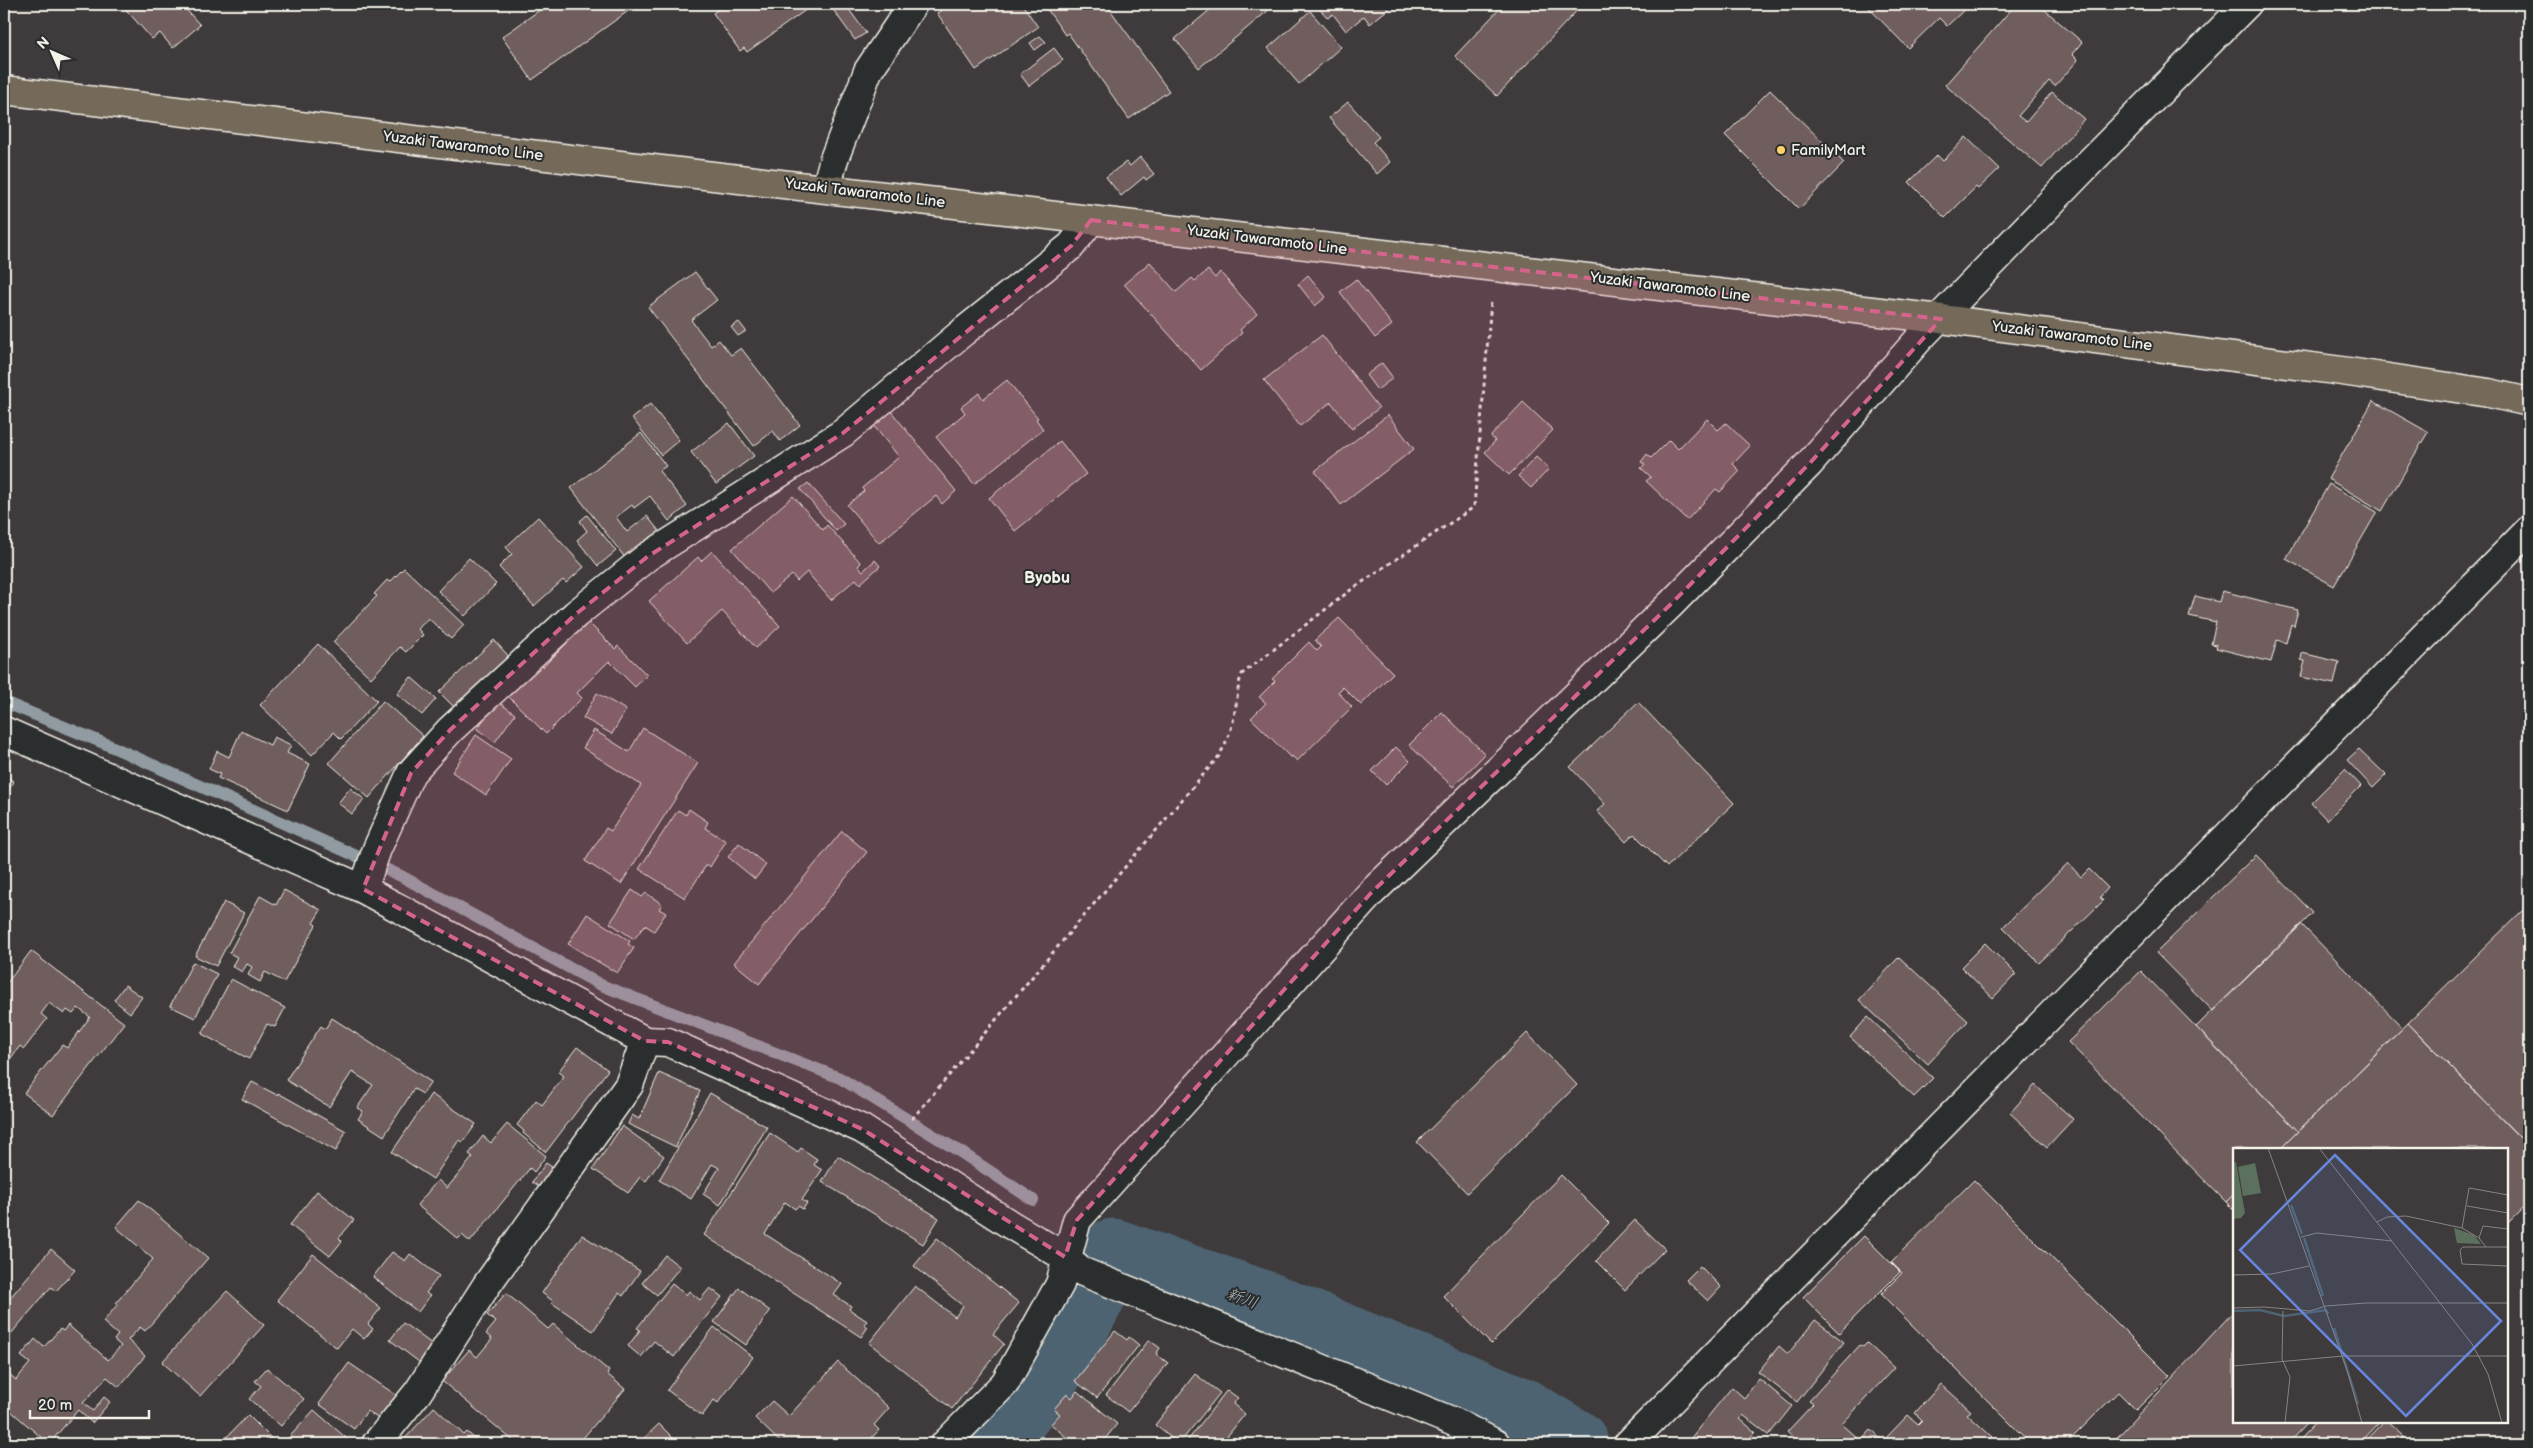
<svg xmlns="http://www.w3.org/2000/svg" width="2533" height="1448" viewBox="0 0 2533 1448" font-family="'Balsamiq Sans','Klee One',sans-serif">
<rect width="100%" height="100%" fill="#3f3b3c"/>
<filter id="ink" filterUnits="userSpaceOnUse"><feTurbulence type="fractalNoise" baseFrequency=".02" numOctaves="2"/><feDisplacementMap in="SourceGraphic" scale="10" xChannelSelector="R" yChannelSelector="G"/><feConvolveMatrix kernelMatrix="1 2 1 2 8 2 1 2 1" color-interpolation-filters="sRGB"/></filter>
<g filter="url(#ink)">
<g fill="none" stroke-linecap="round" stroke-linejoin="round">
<!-- stream -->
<path stroke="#909ca1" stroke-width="12" d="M4,702L106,744L401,876L601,985L840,1078L962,1153L1033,1200
M1100,1244L1113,1254"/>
<!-- river -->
<path stroke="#4e6372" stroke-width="71" d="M992,1444L1055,1360L1113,1254L1263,1306L1519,1412L1573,1444"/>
</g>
<!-- building -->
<path fill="#705d5d" stroke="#f4f1e8" d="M121,4H185L183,6L200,25L173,48L160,33L152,39Z
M548,4H638L532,80L502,37Z
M726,4H814L747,52L744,48L740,51L713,13Z
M829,4H845L866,33L855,40Z
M951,4H1022L1038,27L976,70L937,13Z
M1055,4H1106L1169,91L1129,119L1068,33L1065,35L1047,9Z
M1217,4H1276L1199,68L1175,39Z
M1315,4H1394L1370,24L1364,16L1346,31L1333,14L1328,18Z
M1504,4H1583L1497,96L1455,56Z
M1865,4H1964L1967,7L1947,26L1939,18L1908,48Z
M2016,4H2038L2082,42L2072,54L2078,60L2055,86L2049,81L2018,116L2026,122L2052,92L2084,119L2042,168L1945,85Z
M1310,11L1341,47L1299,84L1268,48Z
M1040,36L1046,42L1035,50L1030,43Z
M1054,48L1063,60L1029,86L1020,74Z
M1770,90L1844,163L1799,209L1725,135Z
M1348,102L1379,137L1373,142L1390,162L1377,174L1329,118Z
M1966,137L1999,169L1978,189L1976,187L1945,218L1909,182L1937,155L1943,161Z
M1140,157L1154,174L1146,180L1144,177L1121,196L1106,177L1126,162L1130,166Z
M1150,262L1176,292L1192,278L1195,281L1208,270L1215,278L1220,272L1257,314L1240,330L1242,333L1201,370L1124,284Z
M695,272L717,300L691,320L711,346L719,340L731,355L741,348L800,425L780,441L773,431L754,446L648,307Z
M1308,275L1326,297L1315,306L1298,284Z
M1356,279L1392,325L1375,338L1340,292Z
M739,322L746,331L738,336L731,327Z
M1322,335L1379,408L1352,429L1331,402L1300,426L1264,380Z
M1382,363L1393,378L1377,390L1366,375Z
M1007,380L1038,418L1036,419L1043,429L974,484L936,437L965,413L961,407L979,393L983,399Z
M2373,401L2428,432L2382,511L2328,479Z
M1523,402L1553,430L1509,475L1485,452L1495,441L1491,436Z
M650,404L679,440L661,455L632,418Z
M890,410L956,491L942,504L936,496L879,543L847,505L864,491L862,488L899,457L873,425Z
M1388,415L1414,449L1341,505L1315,471Z
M1707,419L1718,430L1726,423L1750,446L1733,464L1740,471L1720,492L1716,489L1687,520L1646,481L1651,477L1641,468L1645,464L1641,462L1647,454L1651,458L1669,440L1678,449Z
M729,423L754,456L716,484L691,452Z
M641,433L666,466L659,471L687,506L669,521L650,496L634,508L632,505L616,517L627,532L647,516L664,537L630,564L571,488Z
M1060,441L1086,474L1015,531L989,498Z
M1536,457L1549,469L1531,488L1518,476Z
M808,483L844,524L836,531L800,489Z
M2329,484L2377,512L2334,586L2286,559Z
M793,496L823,530L827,525L861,563L858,566L863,571L875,560L880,566L860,584L856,579L831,600L807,572L797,581L792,575L770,593L732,549Z
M587,515L616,551L598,566L577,540L587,531L580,521Z
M538,517L584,567L566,583L563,580L534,606L499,567L512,554L506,547Z
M712,551L780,626L756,648L722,611L687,643L649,601L698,557L701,561Z
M469,558L496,584L465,616L438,591Z
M404,568L464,625L451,639L428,618L418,629L423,635L406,652L400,647L371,678L333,642L377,596L374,594L387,580L390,582Z
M2222,591L2298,610L2294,626L2291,624L2286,643L2277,640L2271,662L2216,648L2217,645L2211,644L2216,622L2189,616L2195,596L2219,602Z
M1339,618L1393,673L1361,705L1343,687L1338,692L1352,707L1297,761L1292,756L1291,758L1251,718L1266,703L1259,697L1275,681L1272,679L1309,642L1317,651L1321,647L1315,640Z
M588,622L615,649L618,646L647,675L635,687L609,661L577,693L582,698L546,734L506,694L538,662L543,667Z
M494,640L512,660L457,710L439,692Z
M318,644L377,701L341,739L334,732L312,755L260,705Z
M2302,653L2339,662L2334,684L2301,677L2305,661L2301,660Z
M411,677L436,699L422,715L397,694Z
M597,693L626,710L612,734L583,718Z
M383,701L423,736L369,798L329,763Z
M497,701L515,714L495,742L477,729Z
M1638,702L1734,803L1667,867L1634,834L1626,842L1597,811L1605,804L1570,767Z
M1442,712L1485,754L1453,787L1409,745Z
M643,728L698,763L621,884L585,861L606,828L611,831L641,785L583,748L594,730L629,752Z
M241,731L270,745L274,737L291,745L287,753L310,764L288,810L218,778L220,774L209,769L217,751L229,757Z
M476,735L511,759L486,795L452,772Z
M1396,747L1410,761L1386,785L1372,771Z
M2359,749L2386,775L2373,788L2347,760Z
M2345,769L2361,786L2327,820L2311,803Z
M4,774L14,782L4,795Z
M350,788L364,799L352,814L338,803Z
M689,809L708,822L705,828L726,841L710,867L707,864L685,898L639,869L678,810L686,815Z
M842,831L867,852L759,984L734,963Z
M739,843L766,865L755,879L728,857Z
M2256,855L2313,913L2213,1011L2156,953Z
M2068,863L2081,877L2089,869L2108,888L2100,897L2103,901L2039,963L2003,927Z
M284,890L321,910L313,923L316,925L284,982L265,972L260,982L248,975L252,967L247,964L242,972L232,966L237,957L229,953L260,896L276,905Z
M632,890L642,897L646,893L662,904L659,909L666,913L654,931L645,925L634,939L610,923Z
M224,902L244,913L216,966L195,956Z
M2529,904V1147L2408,1023Z
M587,914L630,941L628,944L634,948L617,973L568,944Z
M2301,924L2403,1028L2298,1131L2196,1027Z
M1985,943L2016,974L1993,998L1961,967Z
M31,951L124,1023L53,1115L24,1093L62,1045L67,1048L90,1017L78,1008L73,1014L67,1010L64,1014L49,1003L41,1014L47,1019L24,1049L20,1046L4,1067V987Z
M1899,957L1968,1021L1928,1064L1859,1000Z
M193,962L217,974L195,1018L170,1006Z
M2141,971L2298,1131L2280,1149H2234V1194L2226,1202L2068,1042Z
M231,979L285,1008L275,1027L267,1024L249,1059L202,1034Z
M125,985L142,997L130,1013L114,1000Z
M1868,1017L1933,1078L1914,1097L1850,1037Z
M332,1018L431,1082L423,1094L414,1089L384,1136L358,1119L363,1111L357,1108L373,1085L352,1072L329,1107L286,1080L321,1026L325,1029Z
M2408,1023L2529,1147V1202L2507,1224V1149H2280Z
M1527,1033L1577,1085L1467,1193L1417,1142Z
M577,1047L608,1070L546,1152L523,1133L524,1131L517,1125L536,1100L542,1105L564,1076L558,1072Z
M659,1073L700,1091L676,1147L628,1124L632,1115L639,1119Z
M252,1082L277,1095L278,1093L346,1131L336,1151L242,1099Z
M2035,1085L2073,1119L2047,1147L2010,1113Z
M710,1093L767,1127L720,1205L703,1194L719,1168L712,1164L691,1199L659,1180Z
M431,1094L476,1124L463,1142L459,1140L433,1179L392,1152Z
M507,1124L546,1156L534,1172L530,1168L470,1242L462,1235L458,1239L417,1205L438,1180L447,1188L473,1157L469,1154L483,1136L491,1143Z
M622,1126L664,1156L646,1181L640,1177L628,1193L593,1169Z
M770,1133L798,1152L801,1148L817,1159L814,1165L822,1170L802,1200L807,1203L803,1209L798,1206L795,1209L785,1202L765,1234L842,1284L834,1295L851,1306L849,1309L867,1321L864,1324L868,1327L861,1337L704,1235Z
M838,1156L939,1218L923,1244L822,1182Z
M546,1163L555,1169L541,1188L532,1182Z
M1561,1175L1609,1223L1491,1344L1443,1296Z
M1974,1180L2170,1376L2136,1410L2118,1392L2066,1444H2031L1881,1294L1902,1273L1891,1262Z
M317,1191L354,1220L339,1238L342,1241L330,1256L290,1225Z
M2234,1194V1210L2226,1202Z
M139,1200L208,1258L145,1331L140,1327L128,1340L145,1356L119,1387L107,1377L83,1403L93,1411L104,1397L110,1402L92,1423L78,1410L49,1444L4,1405V1362L9,1367L6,1371L16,1380L30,1363L21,1356L35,1339L44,1347L60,1329L63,1331L68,1325L108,1360L121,1346L114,1340L118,1335L103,1322L118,1304L116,1303L153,1259L116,1227Z
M1635,1220L1665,1249L1625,1290L1596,1261Z
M582,1235L640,1271L623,1296L619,1293L593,1331L552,1303L553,1301L542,1293Z
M1864,1236L1900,1272L1839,1333L1803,1297Z
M937,1238L1019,1303L993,1334L1004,1344L952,1409L869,1343L915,1286L955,1317L963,1306L914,1266Z
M51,1249L75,1270L56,1291L51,1287L4,1342V1305Z
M392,1252L405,1261L410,1254L439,1276L426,1293L430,1296L418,1312L373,1277Z
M313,1254L381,1308L368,1324L373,1329L364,1339L352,1329L337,1348L277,1300Z
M665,1255L680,1267L657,1295L642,1283Z
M1700,1266L1721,1287L1708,1301L1686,1280Z
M672,1284L686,1295L689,1291L700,1300L710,1288L722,1297L674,1357L654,1341L641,1357L628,1346L640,1330L637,1328Z
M739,1288L770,1311L746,1345L714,1322Z
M227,1291L264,1325L200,1396L162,1362Z
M506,1293L548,1329L553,1324L609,1371L607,1374L625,1389L578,1444H517L442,1381L469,1350L477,1357L492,1339L486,1334L496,1322L487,1315Z
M2234,1311V1422H2308L2287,1444H2111Z
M1815,1320L1844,1342L1797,1402L1758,1372L1779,1346L1788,1354Z
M403,1323L436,1347L423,1365L390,1340Z
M714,1327L753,1357L718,1403L714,1400L702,1416L667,1390Z
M1115,1331L1127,1340L1129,1337L1139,1345L1097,1398L1075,1381Z
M1149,1340L1160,1348L1156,1354L1168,1363L1128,1412L1106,1395Z
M1867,1343L1894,1368L1842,1424L1861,1441L1871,1430L1883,1441L1908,1415L1918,1424L1922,1420L1915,1413L1941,1384L1971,1411L1967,1414L1992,1437L1985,1444H1800L1787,1432L1813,1404L1809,1401L1860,1345L1863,1347Z
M838,1362L889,1408L874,1425L879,1430L866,1444H782L755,1418L772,1401L789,1416Z
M349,1363L399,1397L382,1421L367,1411L354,1429L319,1404Z
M267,1368L304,1399L281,1426L249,1399L261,1386L255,1381Z
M1195,1374L1220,1393L1179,1444L1155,1425Z
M1759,1379L1792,1406L1769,1435L1743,1415L1740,1419L1755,1432L1745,1444H1686L1732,1387L1744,1398Z
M1227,1390L1238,1398L1233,1404L1245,1414L1221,1444H1185Z
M1077,1391L1117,1424L1101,1444H1084L1079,1440L1074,1444L1051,1424L1060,1414L1054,1409L1067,1394L1072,1398Z
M434,1407L464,1435L467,1432L481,1444H400Z
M314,1410L353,1444H283Z
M248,1415L273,1440L269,1444H220Z
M2316,1422H2380L2359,1444H2295Z
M2384,1422H2387L2412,1444H2363Z
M659,1424L679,1444H638Z
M1041,1436L1051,1444H1034Z"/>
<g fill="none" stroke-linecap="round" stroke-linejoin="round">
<!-- minor casing -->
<g stroke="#f4f1e8" stroke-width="31">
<path id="minor" d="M826,188L834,159L868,71L913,4
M4,731L363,889L645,1041L668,1042L862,1129L1011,1225L1065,1257L1083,1272L1454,1422L1496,1444
M363,889L377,849L411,773L450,730L576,614L647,557L843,433L963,332L1071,246L1091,220
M376,1444L418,1392L486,1286L629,1085L645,1041
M945,1444L1005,1383L1060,1284L1077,1220L1371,893L1670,605L1809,464L1919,339L2091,161L2247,4
M1628,1444L2529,530"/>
</g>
<!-- major casing -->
<g stroke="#f4f1e8" stroke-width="31">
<path id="major" d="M4,90L653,169L1941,319L2342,371L2489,393L2529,402"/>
</g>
<!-- path -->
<path stroke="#f4f1e8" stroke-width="3" stroke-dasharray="4 4" stroke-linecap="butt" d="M912,1119L1219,756C1227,741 1233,727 1235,710C1238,697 1237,686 1242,674L1352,589L1474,507L1491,301"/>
<!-- minor -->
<use href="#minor" stroke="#2a2d2e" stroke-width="28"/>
<!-- major -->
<use href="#major" stroke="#746a5a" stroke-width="28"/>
</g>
</g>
<!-- marked area -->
<path fill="#d4648c" fill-opacity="0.2" stroke="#d4648c" stroke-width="4" stroke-dasharray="10 6" stroke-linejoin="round" d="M1091,220L1941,319L1809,464L1670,605L1371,893L1077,1220L1065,1257L862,1129L668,1042L645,1041L363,889L411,773L450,730L576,614L647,557L843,433L1071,246Z"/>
<!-- markers -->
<circle fill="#ffd166" stroke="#2a2d2e" stroke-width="2" cx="1781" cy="150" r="5"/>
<g text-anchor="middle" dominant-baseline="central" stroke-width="4" stroke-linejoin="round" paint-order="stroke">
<!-- street labels -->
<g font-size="15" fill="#f4f1e8" stroke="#2a2d2e">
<text transform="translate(463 146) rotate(7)">Yuzaki Tawaramoto Line</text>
<text transform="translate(865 193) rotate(7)">Yuzaki Tawaramoto Line</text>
<text transform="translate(1267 240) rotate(7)">Yuzaki Tawaramoto Line</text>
<text transform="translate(1670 287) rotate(7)">Yuzaki Tawaramoto Line</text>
<text transform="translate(2072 336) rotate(7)">Yuzaki Tawaramoto Line</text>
</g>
<!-- poi labels -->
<g font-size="15" fill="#f4f1e8" stroke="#2a2d2e" text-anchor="start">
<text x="1791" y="150">FamilyMart</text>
</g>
<!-- neighbourhood labels -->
<g font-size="16" font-weight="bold" fill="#f4f1e8" stroke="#2a2d2e">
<text x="1047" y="578">Byobu</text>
</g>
<!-- water labels -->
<g font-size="16" font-style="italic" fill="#b2b8b9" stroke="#2a2d2e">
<text transform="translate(1242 1299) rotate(20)">新川</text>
</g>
</g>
<!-- overview -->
<g transform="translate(2233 1148)">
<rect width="275" height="275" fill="#3f3b3c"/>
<path d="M221,80L241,87L248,96L224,95Z" fill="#5b715d"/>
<path d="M3,14L12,65L8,70L0,71V15ZM22,15L28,45L10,48L5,19Z" fill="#5b715d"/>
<path fill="none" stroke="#4e6372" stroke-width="2.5" d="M58,57L69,86M71,90L90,148M0,163L27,162L51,168L93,162L95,166M101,180L125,256"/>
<path fill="none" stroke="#878481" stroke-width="1" d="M35,0L115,225L129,275M86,0L239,196L255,226L269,275M234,58L275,65M144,74L154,69L173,68L229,80L246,90L253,99H275M229,80L236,40L275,47M68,89L84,85L159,93M246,90L250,78L275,81M253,99H230L227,102L229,116L275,118M0,127L39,126L76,118M0,160L31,159L77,163L93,158L133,155H275M50,163L49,211L57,229L52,275M0,218L110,208H275"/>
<path fill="#6887de" fill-opacity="0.15" stroke="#6887de" stroke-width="2.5" d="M102,7L268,173L173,268L7,102Z"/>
<rect width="275" height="275" fill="none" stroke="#f4f1e8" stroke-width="2.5"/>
</g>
<!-- margin -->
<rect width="2533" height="1448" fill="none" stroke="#2a2d2e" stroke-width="20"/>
<rect x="10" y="10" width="2513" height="1428" fill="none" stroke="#f4f1e8" stroke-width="2" filter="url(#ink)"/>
<!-- north arrow -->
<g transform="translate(52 52) rotate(315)" stroke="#2a2d2e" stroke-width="4" paint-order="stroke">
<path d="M0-4L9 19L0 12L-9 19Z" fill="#f4f1e8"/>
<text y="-8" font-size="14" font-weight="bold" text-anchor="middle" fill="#f4f1e8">N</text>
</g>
<!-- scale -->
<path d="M30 1410v8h119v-8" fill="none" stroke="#f4f1e8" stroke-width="2.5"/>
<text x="38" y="1410" font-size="15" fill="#f4f1e8" stroke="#2a2d2e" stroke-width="4" paint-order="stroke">20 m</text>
</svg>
